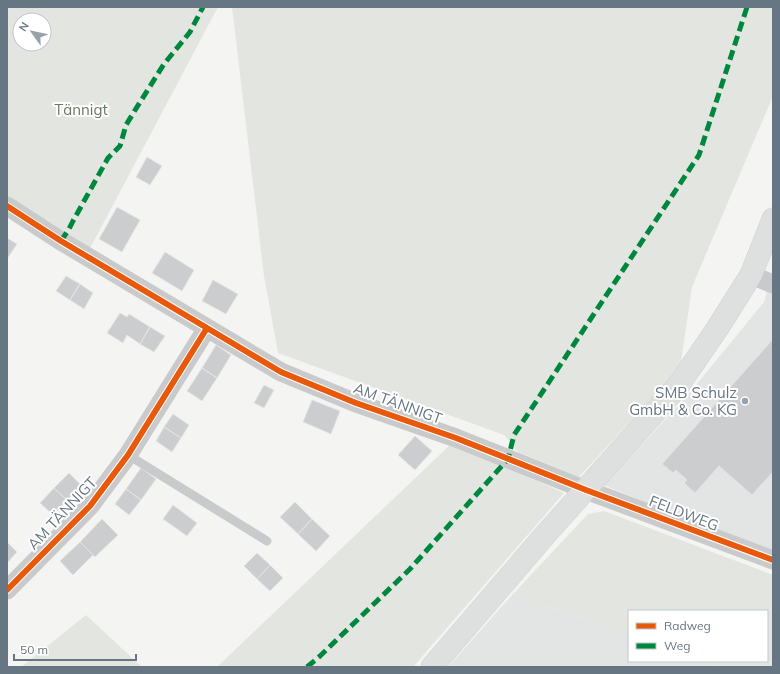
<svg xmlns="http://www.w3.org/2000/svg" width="780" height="674" viewBox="0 0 780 674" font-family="Mulish,sans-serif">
<rect width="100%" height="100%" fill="#f4f4f3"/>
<!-- built -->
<path fill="#e3e4e4" d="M773,272V556L604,485L687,396L764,302Z
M513,594L629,635V661H703L720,667H448Z"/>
<!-- green -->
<path fill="#e3e6e0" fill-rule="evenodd" d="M7,7H218L86,256L7,206ZM20,20H44V44H20Z
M232,7H773V96L692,287L680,368L579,477L518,452L504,435L278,353L264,276Z
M452,443L564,493L413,667H217Z
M604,511L773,575V667H720L703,661H767V611H629V635L513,594L588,514Z
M86,615L142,667H21Z"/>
<!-- building -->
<path fill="#cbcdce" stroke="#e4e4e3" d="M147,157L162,166L150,185L136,177Z
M117,207L140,220L122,252L99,239Z
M7,238L17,244L7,259Z
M165,252L194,270L182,291L152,273Z
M66,276L80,284L70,300L56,291Z
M213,280L238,294L226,314L202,301Z
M80,284L93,293L84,309L70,300Z
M120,313L127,317L129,314L150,327L140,344L127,335L123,343L107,333Z
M150,327L165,336L154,352L140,344Z
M773,339V472L752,495L719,466L695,493L684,483L687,480L676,470L673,473L662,464Z
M216,345L231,355L217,378L202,368Z
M202,368L217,378L202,401L187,391Z
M264,385L274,390L264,408L254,403Z
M312,400L340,411L331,434L303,422Z
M173,414L189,425L181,438L164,427Z
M164,427L181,438L172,452L156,441Z
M415,436L432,451L415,470L398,455Z
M141,468L156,479L141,500L126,489Z
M69,473L82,486L67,500L54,488Z
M54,488L67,500L53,515L40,503Z
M126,489L141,500L129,515L115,504Z
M295,502L312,519L298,534L280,517Z
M173,505L197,523L187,536L163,519Z
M102,519L118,535L95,557L80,542Z
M312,519L330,536L316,551L298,534Z
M7,542L17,552L7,563Z
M80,542L93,555L73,575L60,561Z
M257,553L270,565L257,579L244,566Z
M270,565L283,578L270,591L257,579Z"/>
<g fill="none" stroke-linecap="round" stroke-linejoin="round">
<!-- secondary casing -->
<g stroke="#d1d2d3" stroke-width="23">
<path id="secondary" d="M432,667L545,535L678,386L717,329L751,275L773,219"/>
</g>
<!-- service -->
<path stroke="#c9cacb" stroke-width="9" d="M128,455L267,541"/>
<!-- minor -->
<path stroke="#c9cacb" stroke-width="19" d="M7,206L61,241L207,328L128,455L90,506L7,590
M751,275L773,284
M207,328L281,372L356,403L456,438L586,490L773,560"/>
<!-- secondary -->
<use href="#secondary" stroke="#dedfdf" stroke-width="22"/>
<!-- quiet -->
<path stroke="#00873e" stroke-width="5" stroke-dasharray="10 5" stroke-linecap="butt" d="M61,241L69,229L73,221L108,158L120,146L126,125L137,107L164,64L190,32L203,7
M307,667L320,656L410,569L508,459L514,435L699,155L747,7"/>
<!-- cycleway casing -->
<g stroke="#fff" stroke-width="8">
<path id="cycleway" d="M7,206L61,241L207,328L128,455L90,506L7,590
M207,328L281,372L356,403L456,438L586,490L773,560"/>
</g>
<!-- cycleway -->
<use href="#cycleway" stroke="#e8590c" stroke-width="6"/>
</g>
<!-- markers -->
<circle fill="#98a2aa" stroke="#fff" stroke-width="1.5" cx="745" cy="401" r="4"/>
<g text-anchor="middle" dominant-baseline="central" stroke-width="4" stroke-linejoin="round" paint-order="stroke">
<!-- park labels -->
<g font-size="15" fill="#697964" stroke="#fff">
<text x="81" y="109">Tännigt</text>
</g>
<!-- poi labels -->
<g font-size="15" fill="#667682" stroke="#fff" text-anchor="end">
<text x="737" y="392">SMB Schulz<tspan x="737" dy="17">GmbH &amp; Co. KG</tspan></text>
</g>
<!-- street labels -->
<g font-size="15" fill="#667682" stroke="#fff">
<text transform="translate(398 403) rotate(20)">AM TÄNNIGT</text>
<text transform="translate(62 513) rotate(-47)">AM TÄNNIGT</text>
<text transform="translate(684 513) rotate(21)">FELDWEG</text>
</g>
</g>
<!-- border -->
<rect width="780" height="674" fill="none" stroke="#667682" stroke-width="16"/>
<!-- legend -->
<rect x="628" y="610" width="140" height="52" fill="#ffffff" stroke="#c2c8cd"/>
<rect x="636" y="623" width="20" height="6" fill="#e8590c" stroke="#c2c8cd"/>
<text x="664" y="630" font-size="12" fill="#667682">Radweg</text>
<rect x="636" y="643" width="20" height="6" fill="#00873e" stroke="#c2c8cd"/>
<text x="664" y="650" font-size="12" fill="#667682">Weg</text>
<!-- north arrow -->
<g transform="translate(32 32) rotate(303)"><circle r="19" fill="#ffffff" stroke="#c2c8cd"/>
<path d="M0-3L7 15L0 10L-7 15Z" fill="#98a2aa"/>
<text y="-6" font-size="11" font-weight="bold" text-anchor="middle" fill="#667682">N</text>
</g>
<!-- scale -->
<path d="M14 654v6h122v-6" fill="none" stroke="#667682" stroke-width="2"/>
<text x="20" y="654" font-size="12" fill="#667682" stroke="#ffffff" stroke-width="3" paint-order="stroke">50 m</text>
</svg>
